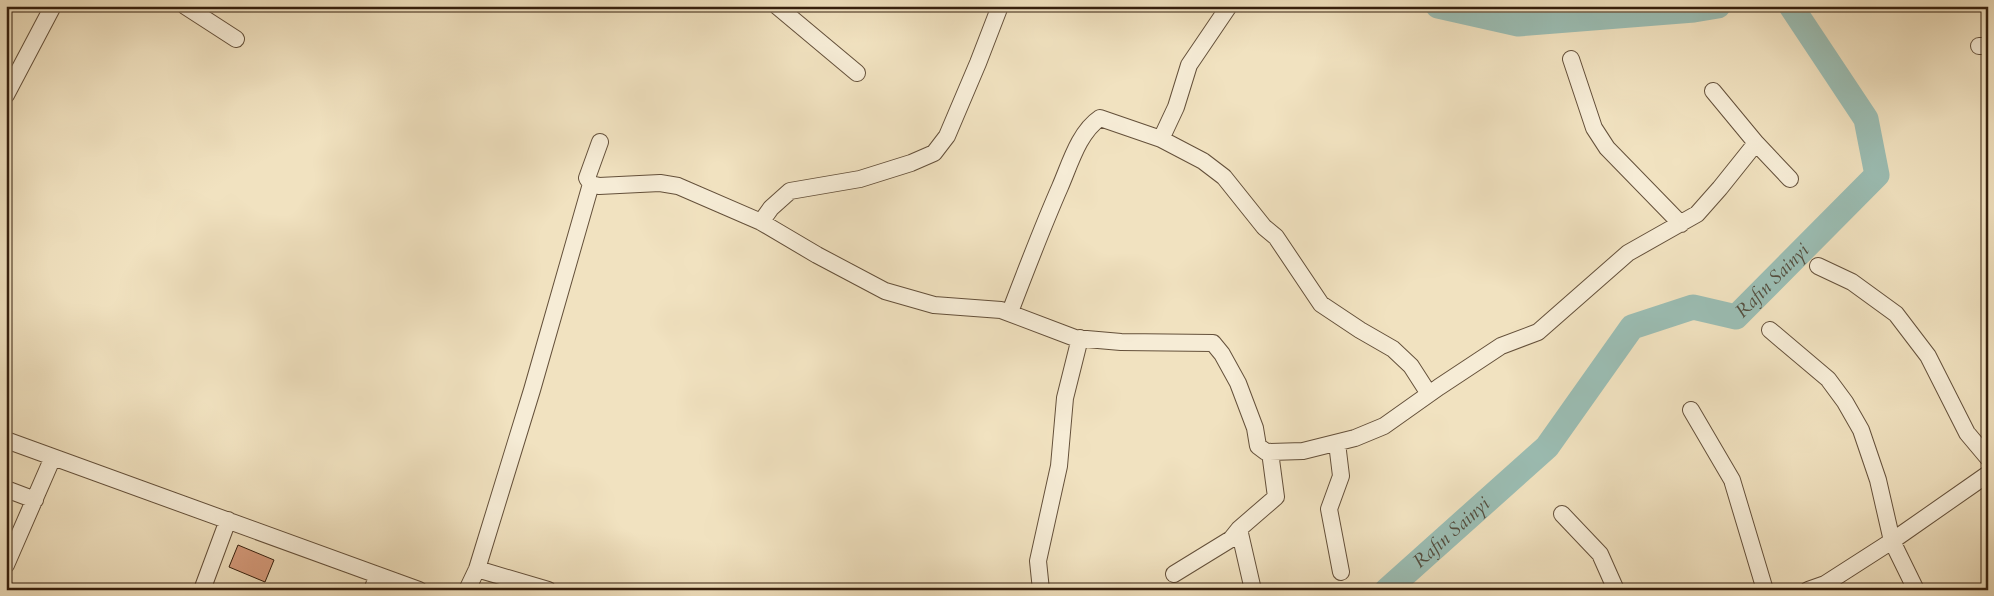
<svg xmlns="http://www.w3.org/2000/svg" width="1994" height="596" viewBox="0 0 1994 596" font-family="Cardo,serif">
<rect width="100%" height="100%" fill="#f1e2c0"/>
<filter id="stains"><feTurbulence type="fractalNoise" baseFrequency=".004" numOctaves="4"/><feColorMatrix values="0 0 0 0 .2 0 0 0 0 .09 0 0 0 0 .02 0 0 0 .5 -.17"/></filter>
<radialGradient id="worn" r=".72"><stop offset=".6" stop-color="#630" stop-opacity="0"/><stop offset="1" stop-color="#630" stop-opacity=".3"/></radialGradient>
<g fill="none" stroke-linecap="round" stroke-linejoin="round">
<!-- river -->
<g stroke="#9bbdb3" stroke-width="25">
<path d="M1438,6L1518,24L1694,10L1718,6"/>
<path id="s1" d="M1387,590L1547,447L1632,327L1693,307L1736,317L1877,175L1866,119L1791,6"/>
</g>
</g>
<!-- building -->
<path fill="#d79c7d" stroke="#351f0d" d="M238,545L274,560L265,582L229,567Z"/>
<g fill="none" stroke-linecap="round" stroke-linejoin="round">
<!-- minor casing -->
<g stroke="#64503a" stroke-width="18">
<path id="minor" d="M185,6L236,39
M777,6L857,73
M1979,46H1988
M1571,59L1594,128L1607,148L1681,224
M6,95L53,6
M1161,139L1176,107L1189,65L1229,6
M600,142L587,178L591,184L599,186L660,183L678,186L761,222L817,255L885,291L934,305L1001,310L1075,338L1121,342L1213,343L1222,354L1238,383L1255,428L1258,446L1266,452L1303,451L1355,438L1384,426L1439,387L1501,346L1538,332L1628,253L1697,214L1720,188L1756,143L1713,91
M1756,143L1790,179
M761,222L771,208L790,191L860,179L911,163L934,153L947,136L978,63L1000,6
M1818,266L1852,282L1896,314L1928,356L1967,433L1988,458
M1010,312C1026,270 1042,228 1060,187C1070,164 1079,132 1100,118L1161,139L1203,161L1224,177L1264,227L1276,237L1321,304L1360,330L1393,349L1411,366L1429,394
M1770,330L1828,379L1845,402L1861,430L1878,480L1892,541L1916,590
M1691,410L1732,480L1765,590
M6,440L419,590
M1337,443L1341,476L1329,509L1341,572
M6,489L35,500
M1562,514L1600,554L1616,590
M1239,529L1253,590
M6,565L53,457
M477,569L548,590
M1174,574L1231,539L1239,529L1276,497L1270,452
M202,590L228,520
M372,590L378,575
M467,590L477,569L532,390L591,184
M1041,590L1038,561L1059,466L1065,398L1080,338
M1808,590L1825,584L1892,541L1988,474"/>
</g>
<!-- minor -->
<use href="#minor" stroke="#f6ecd6" stroke-width="16"/>
</g>
<g text-anchor="middle" dominant-baseline="central" stroke-width="4.5" stroke-linejoin="round" paint-order="stroke">
<!-- water labels -->
<g font-size="19" font-style="italic" fill="#544e3f" stroke="#f6ecd6">
<text stroke="none"><textPath href="#s1" startOffset="521">Rafin Sainyi</textPath></text>
<text stroke="none"><textPath href="#s1" startOffset="86">Rafin Sainyi</textPath></text>
</g>
</g>
<!-- margin -->
<rect width="1994" height="596" fill="none" stroke="#f1e2c0" stroke-width="25"/>
<rect x="8" y="8" width="1979" height="581" fill="none" stroke="#351f0d" stroke-width="2.5"/>
<rect x="12" y="12" width="1969" height="571" fill="none" stroke="#351f0d"/>
<rect width="100%" height="100%" filter="url(#stains)"/>
<rect width="100%" height="100%" fill="url(#worn)"/>
</svg>
